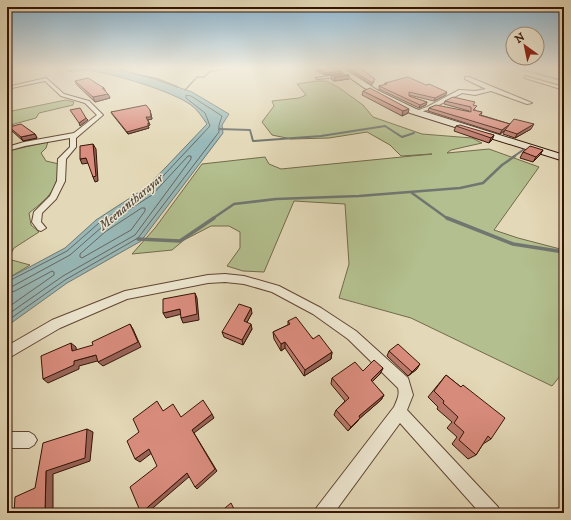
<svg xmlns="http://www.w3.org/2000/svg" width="571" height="520" viewBox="0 0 571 520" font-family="'IM FELL DW Pica',serif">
<rect width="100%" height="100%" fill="#e3d8b7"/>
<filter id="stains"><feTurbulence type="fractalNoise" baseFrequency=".005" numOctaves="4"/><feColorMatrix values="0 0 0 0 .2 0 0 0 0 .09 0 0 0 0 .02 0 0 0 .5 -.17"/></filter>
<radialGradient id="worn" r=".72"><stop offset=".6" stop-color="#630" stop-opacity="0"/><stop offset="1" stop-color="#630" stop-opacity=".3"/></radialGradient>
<!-- green -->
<path fill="#b3bf8e" stroke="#746a4a" d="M316,81H326L338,87L363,105L373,117L422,134L472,138L482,143L451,150L447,153L489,149L539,167L494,230L518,238L564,250V371L552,386L411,318L339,298L349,264L345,204L294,201L264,272L243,271L227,266L240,248V232L229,226H211L184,240L172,250L132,254L155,228L202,164L265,157L269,164L281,169L432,154L401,156L390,145L367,132L329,138L291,139L272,135L262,122L274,106L272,101L299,98L306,95L297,84Z
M66,100L74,102L73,105L39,113L36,118L7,126V112Z
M48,142L46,148L41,153L46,161L59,164C58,190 49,197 29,213L31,225L39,232L14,248L8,259L30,265L7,279V151Z"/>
<!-- water -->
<path fill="#98b8b7" stroke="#717670" d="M71,68L118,69L151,78L192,92L229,114L222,125L223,133L141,241L67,283L7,326V279L65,248L96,220L147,187L207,124C202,117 198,110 191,105C172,91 109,72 85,70C79,70 74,72 67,71Z"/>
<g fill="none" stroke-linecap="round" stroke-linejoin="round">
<!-- shore -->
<path stroke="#67665e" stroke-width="1" d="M142,208H145V211L131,230L82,258L80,257V254L105,232Z
M7,282L67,251L99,223L149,191L210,126L205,113L186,98V95L191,96L222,116L219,125V132L138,238L65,280L7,321
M7,287L13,286L70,255L102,227L152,195L188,156H191V159L135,235L63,276L7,315
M7,293L15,291L52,271L54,272V275L7,308"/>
<!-- stream-far3 -->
<path stroke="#717670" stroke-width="1.5" d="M517,68L564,81
M135,74L158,79L178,87
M185,90L197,77H204L209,72L228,68"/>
<!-- stream-far2 -->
<path stroke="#717670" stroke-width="2" d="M219,129L250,130L253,141L321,136L385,126L402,137L414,133
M513,157L523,150"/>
<!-- stream-far1 -->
<path stroke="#717670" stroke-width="2.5" d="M412,193L448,219
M212,219L234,204L276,199L359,196L460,188L483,183L502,165L515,156"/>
<!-- stream -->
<path stroke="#717670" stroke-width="3.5" d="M447,218L513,244L564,252
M138,239L180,241L214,218"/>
<!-- minor casing -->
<g stroke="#614532" stroke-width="2">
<path id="minor" d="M344,74L346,76L318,79L316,78Z
M525,76L564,87V90L525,78Z
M465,77H469L532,103L527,104L491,91L475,95L462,93L431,109L416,113V111L427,107L459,90L475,91L486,89L465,79Z
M46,78L64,94L89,101L103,115L76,138V147L66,159L65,181L56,199L42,213L41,222L46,228L41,231L38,230L32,222L34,212L50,196L57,181L58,159L70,147V138L25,146L7,151V147L24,142L74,133L97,115L85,103L61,96L45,81L7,89V87Z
M225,274L244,276L279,286L321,308L356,331L408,378L413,395L407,410L498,507L501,513H480L400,423L334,513H314L317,507L394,407C397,400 400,395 398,388L348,339L313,314L272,292L244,284L225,282L208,283L127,299L60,328L7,359V346L52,320L125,291L208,275Z
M7,432H29L34,435L37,440L34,445L29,448H7Z"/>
</g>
<!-- secondary casing -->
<g stroke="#361405" stroke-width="2">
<path id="secondary" d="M336,68H343L377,90L416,109L564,155V161L410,113L363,87Z"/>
</g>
<!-- minor -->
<use href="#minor" fill="#ede6d0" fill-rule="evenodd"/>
<!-- secondary -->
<use href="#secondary" fill="#ede6d0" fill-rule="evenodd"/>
</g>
<!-- wall -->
<path fill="#bb796c" stroke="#361405" d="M346,68H361L374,81L372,85Z
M317,69L341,73L325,75L317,71Z
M332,75L349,79L334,81L331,79Z
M75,81L104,88L106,92L108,94L110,98L95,102L77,85Z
M385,83L446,95L434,101L409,95V96L427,102L426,105L419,108L379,89V86L384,85Z
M363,91L408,113L402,116L362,95Z
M445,101L474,106L475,110V111L482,112L481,115L510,124L531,129L515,138L503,134L505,130L500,134L428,111L429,108L469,111L444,104Z
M150,110L152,119L148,120L150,125L148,126L149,128L128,134L112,114L111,112Z
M456,126L494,135L492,140L489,143L454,131Z
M9,127L35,134L37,138L23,141L12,131Z
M543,150L540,155L533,162L520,158L523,152Z
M252,313L247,322L252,329L243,345L224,337L222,332Z
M288,321L332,352L331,359L304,376L285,348L281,351L274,339L273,332L288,325Z
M389,351L417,369L408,376L387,356Z
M383,368L380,374L372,382L384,395L381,400L359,419L357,422L348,431L334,415L336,410L345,401L331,384L332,378L363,371Z
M446,375L461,387L463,385L491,439L483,444L476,455L468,459L452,444L457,437L447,428L452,422L437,409L438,407L428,397Z"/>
<!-- shaded-wall -->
<path fill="#996358" stroke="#361405" d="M341,71V73L325,75V73Z
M349,75V79L334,81L335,77Z
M447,92L446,95L434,101L435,98Z
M108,94L110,98L95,102L93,97Z
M427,102L426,105L419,108L420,105Z
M409,109L408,113L402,116L403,111Z
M150,110L152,119L147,120L146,117Z
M86,118L88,120L80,126L79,123Z
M148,123H149L150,125L148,126L149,128L128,134L127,132Z
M510,124L508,128L500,134L502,130Z
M534,124L531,129L515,138L517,134Z
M35,134L37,138L23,141L21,137Z
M494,135L492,140L489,143L491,138Z
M93,144L96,149L98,181L95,182L93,177Z
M543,150L540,155L533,162L536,157Z
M86,158L89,163L82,164L80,159Z
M195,293L197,298L199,320L183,323L181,318Z
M251,308L252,313L245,326L244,321Z
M180,309L182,314L166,318L163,313Z
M130,324L133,329L141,347L103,366L98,362Z
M251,324L252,329L243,345L242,340Z
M285,342V348L281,351V344Z
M71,343L76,347L77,355L72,351Z
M332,352L331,359L304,376L305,370Z
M96,355L101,360L79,366V369L48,383L43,379L74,361Z
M420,364L417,369L408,376Z
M383,368L380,374L368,386L371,380Z
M384,395L381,400L359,419L357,422L348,431L351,427L359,416Z
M212,414L214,418L194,433L217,471L197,489L195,487L192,430Z
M87,429L93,432L90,461L53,474V513H45L46,471Z
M149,449L153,452L140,462L135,459Z
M187,473L190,476L147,513H141Z"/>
<!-- building -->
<path fill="#da8d7e" stroke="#361405" d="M323,68H337L341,71L325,73L317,69Z
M349,68H361L375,79L372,83Z
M332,75H349L335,77Z
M408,77L426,85L429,84L447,92L435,98L409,92V96L427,102L420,105L379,86L387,84L385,83Z
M88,78L104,88H102L108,94L93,97L75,81Z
M370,88L409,109L403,111L363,91Z
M453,97L475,102L473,105L477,106L473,110L482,112L479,115L510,124L502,130L429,108L436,105L471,112V107L445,101Z
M146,105L150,110L151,117H146L149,123H148V126L127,132L111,112Z
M80,108L86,118L79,123L70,110Z
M514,119L534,124L517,134L505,130Z
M21,124L35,134L21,137L9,127Z
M460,125L494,135L491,138L456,126Z
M93,144L96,176L93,177L86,158L80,159V146Z
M530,146L543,150L536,157L523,152Z
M195,293L197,314L181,318L180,309L163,313V299Z
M239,304L251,308L244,321L251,324L242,340L222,332Z
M296,317L313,339L319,335L332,352L305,370L285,342L281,344L273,332L290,324L288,321Z
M130,324L138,342L98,362L96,355L74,361V365L43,379L41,356L71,343L72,351L93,345L92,342Z
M398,344L420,364L412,372L389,351Z
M374,360L383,368L371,380L384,395L359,416L360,418L351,427L336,410L349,398L332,378L355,362L363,371Z
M446,375L461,387L463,385L505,418L491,439L488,436L476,455L459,440L464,432L454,423L458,417L443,403L444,401L434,391Z
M203,400L212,414L192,430L215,469L195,487L187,473L141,513L130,487L157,466L149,449L135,459L127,441L139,432L133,419L157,401L163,411L173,404L181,417Z
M87,429L85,458L46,471L45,513H14L15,497L35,488L43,443Z
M231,503L236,513H219Z"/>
<!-- sky -->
<linearGradient id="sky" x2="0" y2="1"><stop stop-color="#88b6d4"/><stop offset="0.48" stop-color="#f2eddf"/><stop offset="1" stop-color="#f2eddf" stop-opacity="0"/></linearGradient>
<rect width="571" height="141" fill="url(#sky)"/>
<g text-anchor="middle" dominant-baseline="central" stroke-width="3" stroke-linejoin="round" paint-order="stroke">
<!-- far-water labels -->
<g font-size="13" font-style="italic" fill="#584d43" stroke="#ede6d0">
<text transform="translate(131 202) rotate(-40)">Meenantharayar</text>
</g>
</g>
<!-- margin -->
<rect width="571" height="520" fill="none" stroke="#e3d8b7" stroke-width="24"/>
<rect x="8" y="8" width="555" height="504" fill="none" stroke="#361405" stroke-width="2"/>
<rect x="12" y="12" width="547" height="496" fill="none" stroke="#361405"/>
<!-- north arrow -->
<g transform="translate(525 46) rotate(327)"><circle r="19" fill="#ede6d0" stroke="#a4927f"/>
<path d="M0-3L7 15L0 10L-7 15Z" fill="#8f2418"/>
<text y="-6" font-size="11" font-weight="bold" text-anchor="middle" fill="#361405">N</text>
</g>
<rect width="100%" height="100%" filter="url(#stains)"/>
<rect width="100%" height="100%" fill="url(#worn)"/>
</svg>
